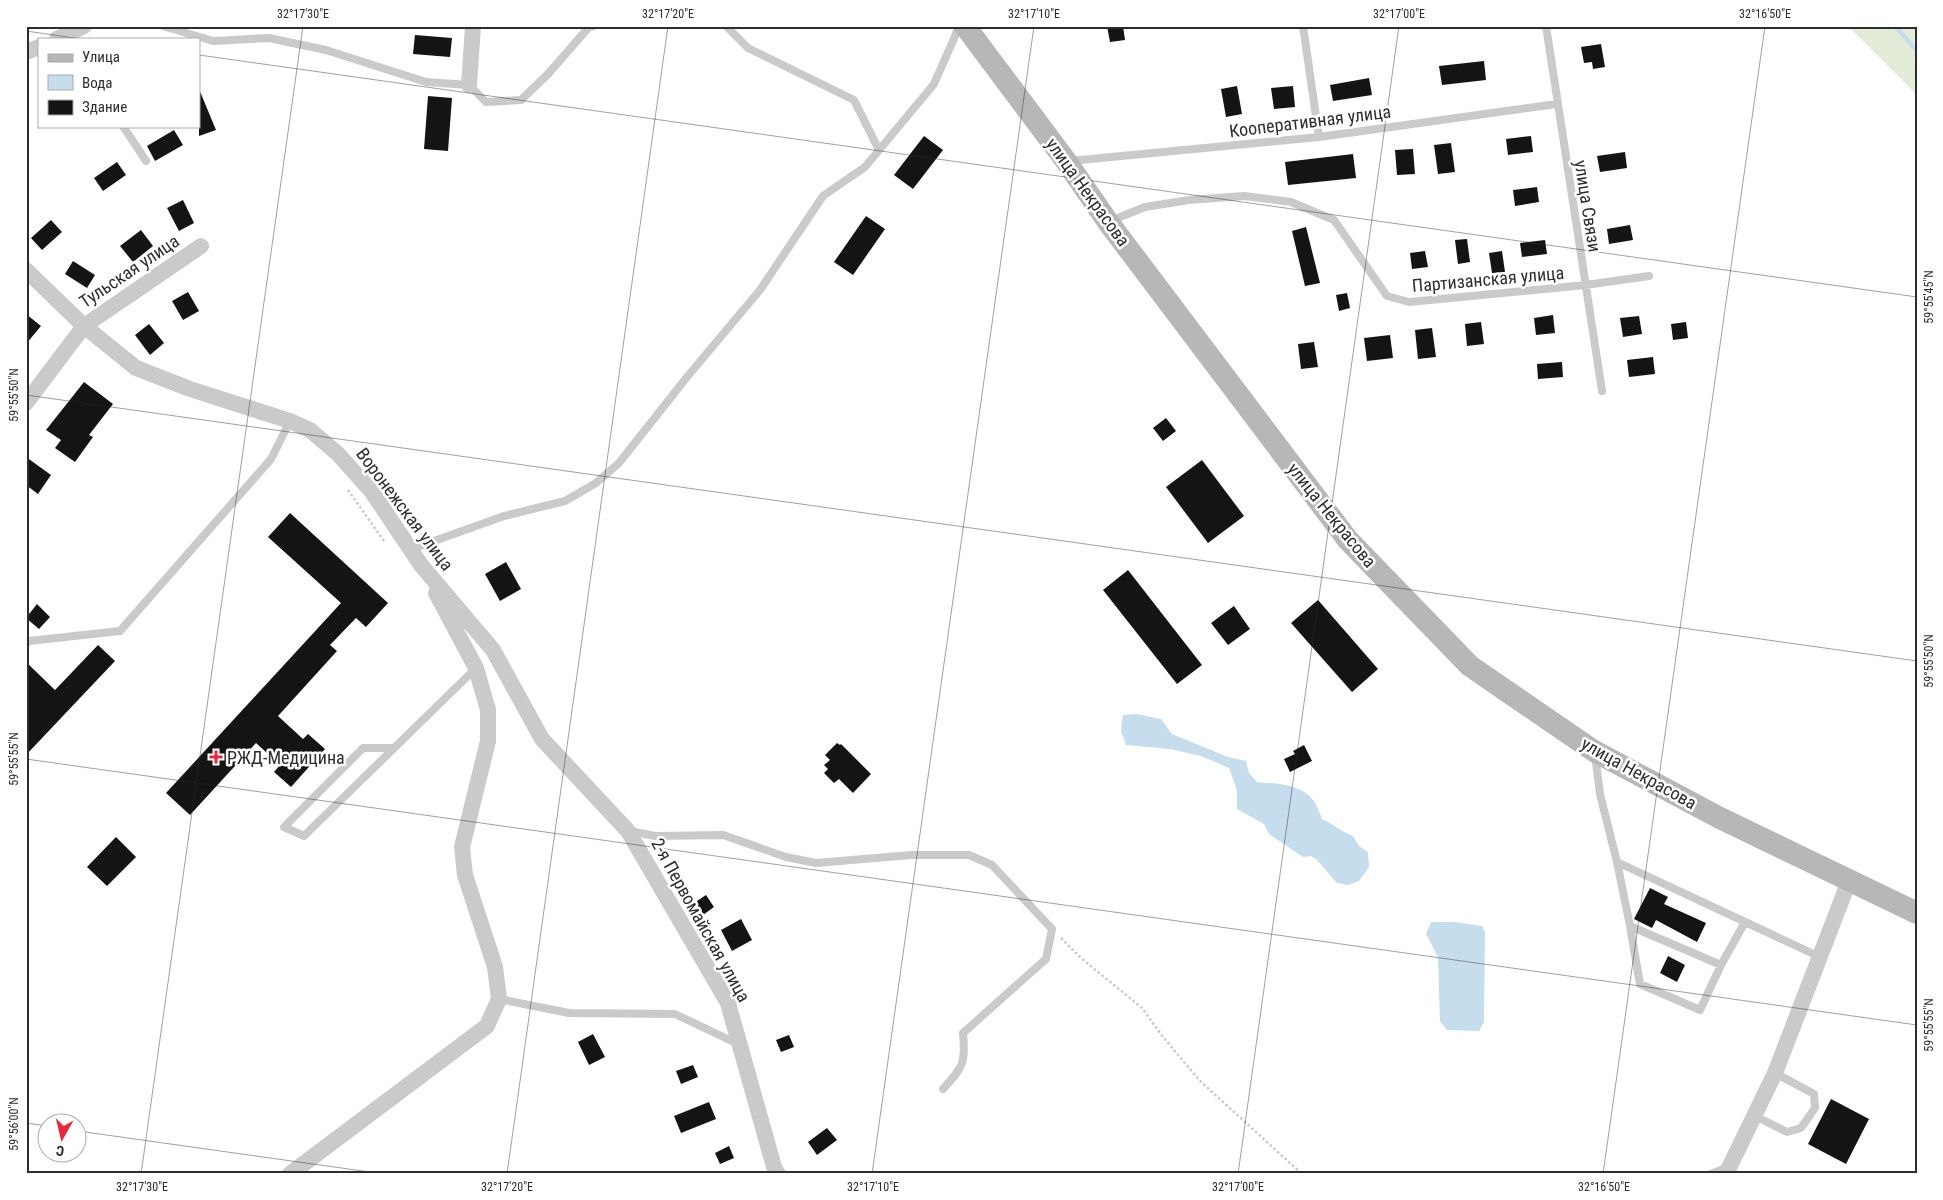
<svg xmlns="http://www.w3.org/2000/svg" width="1943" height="1200" viewBox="0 0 1943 1200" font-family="'Roboto Condensed',sans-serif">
<rect width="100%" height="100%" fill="#fff"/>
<!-- green -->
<path fill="#e3ebd9" d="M1848,26H1917V95Z"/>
<!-- water -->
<path fill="#c5ddec" d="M1137,714L1161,719L1172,734L1228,757L1246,761L1249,773L1257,782C1277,784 1300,783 1314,801C1317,806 1320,813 1322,819C1334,824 1341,832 1353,836L1359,846L1368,852L1369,867L1359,881L1348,885L1337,883L1317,860L1311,856L1303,857L1269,834L1264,824L1237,809V790L1229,768L1201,756L1170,749L1126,745L1121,731L1123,715Z
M1431,922H1454L1482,926L1485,932L1484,1022L1479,1031L1447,1030L1440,1021L1438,957L1426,934Z"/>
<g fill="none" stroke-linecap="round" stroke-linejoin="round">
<!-- stream -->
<path stroke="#c5ddec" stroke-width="4.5" d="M1895,26L1917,51"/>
</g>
<!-- building -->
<path fill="#141414" d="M1107,26H1123L1125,40L1110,42Z
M415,35L452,38L450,57L413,54Z
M1601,44L1605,67L1593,69L1592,62L1584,63L1581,47Z
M1484,61L1486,80L1442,85L1439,66Z
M1369,78L1372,95L1333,101L1330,85Z
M1237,86L1242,114L1226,117L1221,89Z
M1293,86L1295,107L1274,109L1271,88Z
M199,89L216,130L199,136Z
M428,96L452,98L448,151L424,149Z
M174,130L183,145L155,161L147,146Z
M924,136L943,150L913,189L894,175Z
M1531,136L1533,152L1508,155L1506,139Z
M1451,143L1455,172L1438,174L1434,145Z
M1413,149L1415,174L1397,175L1395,150Z
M1625,152L1627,168L1600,172L1597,156Z
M1353,154L1356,178L1288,185L1285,162Z
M117,162L126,175L103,191L94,178Z
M1537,187L1539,202L1515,206L1513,190Z
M183,200L194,223L179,231L167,208Z
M866,216L885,229L853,275L834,262Z
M51,220L62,232L42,250L31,238Z
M1630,225L1633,240L1609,244L1607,229Z
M1306,227L1320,283L1305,286L1292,231Z
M141,230L153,246L133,262L120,246Z
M1467,239L1470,262L1458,264L1455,240Z
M1545,240L1547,254L1522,257L1520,243Z
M1425,251L1428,267L1412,269L1410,253Z
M1502,251L1505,272L1492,273L1489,253Z
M73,261L95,275L87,288L65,274Z
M188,292L199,311L183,320L172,301Z
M1347,293L1350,308L1339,311L1336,295Z
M26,314L41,326L26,344Z
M1553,315L1555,333L1536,335L1534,318Z
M1639,316L1642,334L1623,337L1620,318Z
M1481,322L1484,344L1467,346L1465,324Z
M1686,322L1688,338L1673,340L1671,324Z
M149,324L164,343L150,355L135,335Z
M1432,328L1436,357L1418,359L1415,330Z
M1390,335L1393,358L1367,361L1364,338Z
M1314,342L1318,367L1301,369L1298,344Z
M1653,357L1655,374L1629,377L1627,360Z
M1562,362L1563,377L1538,379L1537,364Z
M84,382L113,404L89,435L93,437L75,462L55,448L61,440L46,430Z
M1166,418L1176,431L1163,441L1153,428Z
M26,457L51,475L38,494L26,485Z
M1202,460L1244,516L1208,543L1166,487Z
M290,513L388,603L366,627L356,618L330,645L337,651L278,716L303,739L308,734L325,749L291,787L274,772L280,765L256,743L190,815L166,793L341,603L268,537Z
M506,562L521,589L500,601L485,574Z
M1128,570L1202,665L1177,684L1103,590Z
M1318,600L1378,669L1352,692L1291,623Z
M37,604L50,617L39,629L26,618Z
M1234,606L1250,629L1228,645L1211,623Z
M98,645L115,661L26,755V662L55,690Z
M837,743L840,745L841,744L871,774L853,793L839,779L834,783L824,773L828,769L824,765L830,760L825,755Z
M1304,745L1312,761L1290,772L1284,759L1295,754L1293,751Z
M116,837L136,857L107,886L87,867Z
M1650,888L1668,897L1664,904L1706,923L1697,942L1656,920L1652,928L1634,919Z
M706,895L714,907L703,915L694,903Z
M741,919L752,940L732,951L721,930Z
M1668,956L1685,965L1677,982L1660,973Z
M593,1034L605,1057L589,1065L578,1042Z
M789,1035L794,1047L781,1052L776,1040Z
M693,1065L698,1077L681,1084L676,1071Z
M1831,1099L1869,1119L1846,1164L1808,1144Z
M709,1102L716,1119L681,1133L674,1116Z
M827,1128L837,1140L817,1155L808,1142Z
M729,1146L734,1158L720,1164L715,1153Z"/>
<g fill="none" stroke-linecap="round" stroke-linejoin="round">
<!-- path -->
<path stroke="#cacaca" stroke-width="2.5" stroke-dasharray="2.5 2.5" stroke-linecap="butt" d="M348,490L384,541
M1061,938L1081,958L1142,1008L1163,1037L1200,1081L1302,1174"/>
<!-- service -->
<path stroke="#cacaca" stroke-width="8" d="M163,26L213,41L269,38L326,50L426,82L469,85L486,102L521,100L548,74L589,27L593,26
M726,26L748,48L854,100L879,150
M1303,26L1319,137
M1546,26L1602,391
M123,126L146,161
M1070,161L1319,137L1557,104
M1110,221L1145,207L1189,200L1244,196L1291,202L1334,220L1387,296L1409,302L1586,285L1649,276
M409,550L504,516L565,501L596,483L619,463L687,377L760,290L823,196L865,167L934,84L956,34L958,26
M26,644L29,641L120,631L271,459L290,421
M394,748H363L284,827L304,836L476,668
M1595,755L1600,794L1617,862L1820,957
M630,831L655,836L723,835L786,857L816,863L911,855H969L992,865L1052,929L1046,959L963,1033C966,1063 963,1067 943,1089
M1617,862L1630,926L1721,965L1745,922
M1630,926L1640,984L1700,1010L1721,965
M499,999L569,1013L675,1014L738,1044
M1755,1116L1787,1132L1801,1128L1815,1108L1814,1094L1775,1073
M1711,1174L1728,1167"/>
<!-- minor -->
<path stroke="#cacaca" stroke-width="16" d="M57,39L84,26
M26,52L39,47
M469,85L473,26
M26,270L84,326L136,368L190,389L290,421L310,430L338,454L372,492L421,565L493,650L542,739L628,831L728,1003L774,1167L778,1174
M26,403L84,326L201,246
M290,1174L487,1026L499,999L495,967L465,875L462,847L488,741V710L476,668L436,593
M1726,1174L1775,1073L1849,881"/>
<!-- secondary -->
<path stroke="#b7b7b7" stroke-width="22" d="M965,26L1066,161L1108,222L1348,540L1470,666L1594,751L1720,818L1917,913"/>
</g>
<!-- ticks -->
<path fill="none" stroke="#2d2d2d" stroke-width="1" stroke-opacity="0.45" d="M26,31L81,39M199,55L1917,297M26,395L1917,661M26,759L1917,1025M26,1123L48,1126M78,1131L384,1174M141,1174L303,26M507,1174L668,26M872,1174L1034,26M1238,1174L1399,26M1603,1174L1765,26"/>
<!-- markers -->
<path fill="#e9293a" stroke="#fff" stroke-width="2" d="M213.5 749.5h5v5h5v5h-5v5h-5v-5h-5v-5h5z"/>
<g text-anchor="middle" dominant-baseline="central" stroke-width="5" stroke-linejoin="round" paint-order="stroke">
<!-- street labels -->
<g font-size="18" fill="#2d2d2d" stroke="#fff">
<text transform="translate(1310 121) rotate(-7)">Кооперативная улица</text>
<text transform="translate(1088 192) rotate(54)">улица Некрасова</text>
<text transform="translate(1588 206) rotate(81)">улица Связи</text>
<text transform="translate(129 271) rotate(-34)">Тульская улица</text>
<text transform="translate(1488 279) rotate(-5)">Партизанская улица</text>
<text transform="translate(405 509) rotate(53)">Воронежская улица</text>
<text transform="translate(1332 515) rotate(51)">улица Некрасова</text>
<text transform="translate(1639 773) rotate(29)">улица Некрасова</text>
<text transform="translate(701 920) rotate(61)">2-я Первомайская улица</text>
</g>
<!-- poi labels -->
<g font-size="18" fill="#2d2d2d" stroke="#fff" text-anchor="start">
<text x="227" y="757">РЖД-Медицина</text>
</g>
</g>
<!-- border -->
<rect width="1943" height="1200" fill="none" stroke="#ffffff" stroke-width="55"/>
<!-- legend -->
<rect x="38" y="38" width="162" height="90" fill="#ffffff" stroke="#ababab"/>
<rect x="48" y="54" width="25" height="8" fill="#b7b7b7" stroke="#ababab"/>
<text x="82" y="62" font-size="15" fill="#2d2d2d">Улица</text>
<rect x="48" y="75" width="25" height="15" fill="#c5ddec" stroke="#ababab"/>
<text x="82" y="88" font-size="15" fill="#2d2d2d">Вода</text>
<rect x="48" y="100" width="25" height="15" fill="#141414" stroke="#ababab"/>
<text x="82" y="112" font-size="15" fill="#2d2d2d">Здание</text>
<!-- north arrow -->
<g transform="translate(62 1138) rotate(188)"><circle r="24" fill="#ffffff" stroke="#ababab"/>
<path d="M0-4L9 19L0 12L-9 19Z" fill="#e9293a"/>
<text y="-8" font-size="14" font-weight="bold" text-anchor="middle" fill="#2d2d2d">С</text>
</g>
<rect x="28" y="28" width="1888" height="1144" fill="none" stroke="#2d2d2d" stroke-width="2"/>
<g font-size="12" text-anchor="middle" fill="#2d2d2d">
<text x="303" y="18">32°17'30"E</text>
<text x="668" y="18">32°17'20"E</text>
<text x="1034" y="18">32°17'10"E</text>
<text x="1399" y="18">32°17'00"E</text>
<text x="1765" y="18">32°16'50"E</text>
<text transform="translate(1929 297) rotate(-90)" y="4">59°55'45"N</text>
<text transform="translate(14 395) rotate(-90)" y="4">59°55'50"N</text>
<text transform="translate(1929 661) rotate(-90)" y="4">59°55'50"N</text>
<text transform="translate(14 759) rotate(-90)" y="4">59°55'55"N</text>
<text transform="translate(1929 1025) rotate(-90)" y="4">59°55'55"N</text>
<text transform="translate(14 1124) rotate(-90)" y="4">59°56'00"N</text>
<text x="142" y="1191">32°17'30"E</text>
<text x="507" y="1191">32°17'20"E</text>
<text x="873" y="1191">32°17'10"E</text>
<text x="1238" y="1191">32°17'00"E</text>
<text x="1604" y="1191">32°16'50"E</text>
</g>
</svg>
